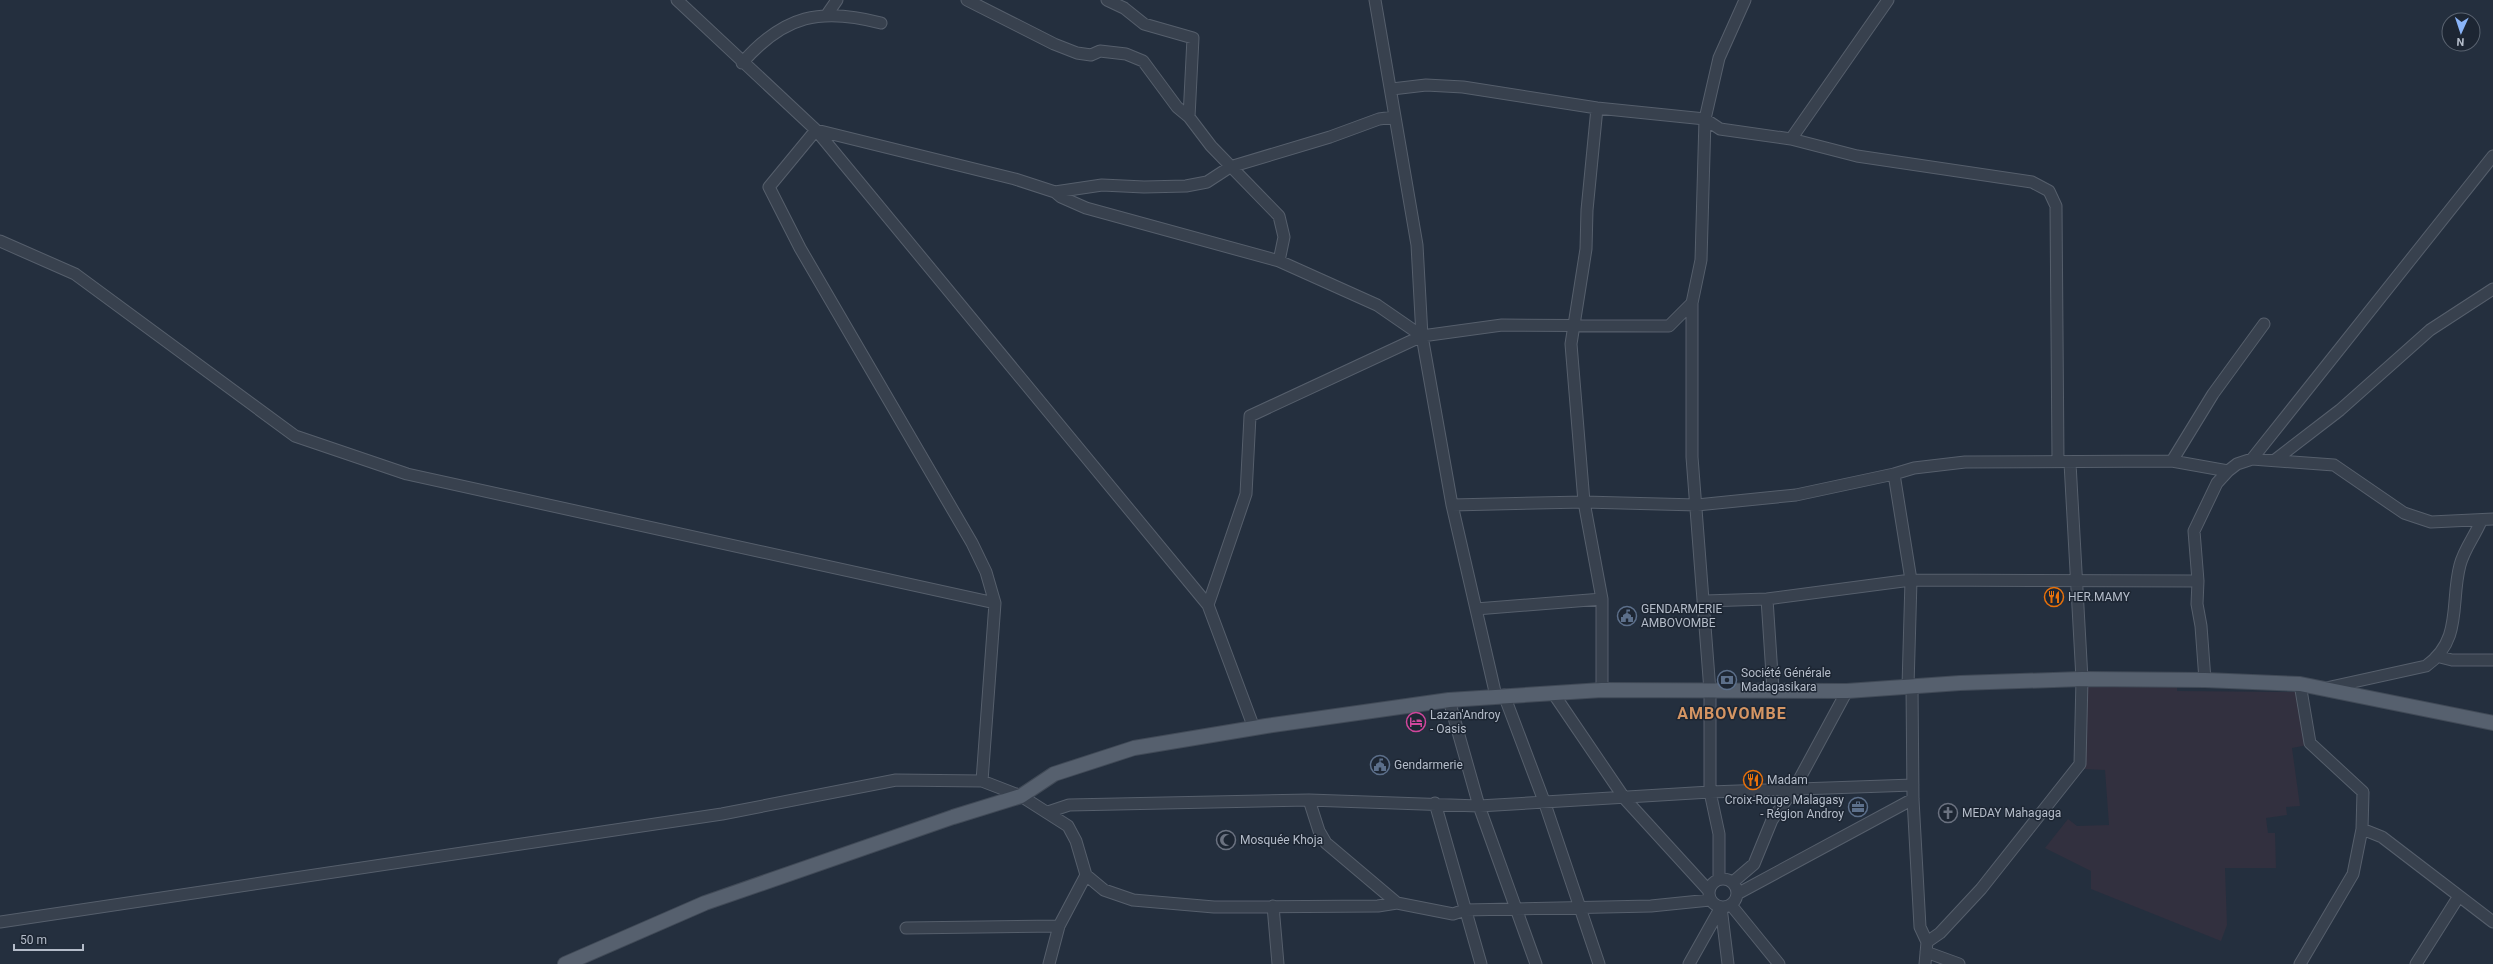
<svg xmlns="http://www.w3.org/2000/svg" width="2493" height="964" viewBox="0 0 2493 964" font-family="Roboto,sans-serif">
<rect width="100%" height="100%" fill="#242f3e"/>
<!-- medical -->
<path fill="#32303f" d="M2088,682L2177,685V691L2298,692L2308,745L2292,748L2300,806L2286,807L2287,815L2266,818L2268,833H2275L2276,868H2225L2227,925L2221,941L2091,889V871L2045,848L2068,819L2077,826L2109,825L2105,770L2084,769Z"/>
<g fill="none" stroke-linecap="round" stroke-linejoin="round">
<!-- minor casing -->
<g stroke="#565f6c" stroke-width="13">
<path id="minor" d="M677,0L816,130L1208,605L1254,728
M967,0L1054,44L1077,53L1091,55L1100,51L1126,54L1143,61L1177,107L1189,117
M1107,0L1124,8L1144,24L1193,38L1189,117L1211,146L1279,216L1284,237L1279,261
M1375,0L1417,245L1422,336L1452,505L1496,696
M826,16L837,0
M742,63C784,15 821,7 881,23
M1392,89L1426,85L1463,87L1597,108L1705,119L1720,129L1791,139L1857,156L2032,182L2049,191L2056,206L2058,460
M1597,108L1587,210L1586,249L1571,344L1584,502L1602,599V690
M1791,139L1888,0
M1055,192L1061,197L1086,208L1279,261L1377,305L1422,336
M0,241L75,274L295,436L407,474L995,603
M2252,459L2493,156
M2275,460L2340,410L2430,330L2493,289
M2172,461L2213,394L2264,324
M1894,474L1911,580L1908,686
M1452,505L1584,502L1697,505L1796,495L1894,474L1914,468L1965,462L2172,461L2228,471
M1767,599L1773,690
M1705,601L1767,599L1911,580L2198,581
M1208,605L1246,494L1250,416L1422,336L1502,325L1669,326L1692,303
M1476,609L1602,599
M2440,657L2452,660H2493
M2205,680L2201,626L2197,604L2198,581L2194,531L2217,483L2228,471L2237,464L2252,459L2334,465L2404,513L2431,522L2493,519
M2300,684L2310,743L2363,792L2362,829L2382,837L2493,922
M1912,686L1913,799L1920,927L1927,942L1925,964
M2326,688L2426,666C2463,640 2450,602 2460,565C2464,549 2475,536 2481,521
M1553,693L1625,799L1709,891
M1504,695L1544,801L1599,964
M1449,700L1479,806L1536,964
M982,781L995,603L986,572L972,543L800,248L769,187L816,130L1015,179L1055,192L1102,185L1144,187L1186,186L1207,182L1230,167L1330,137L1379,119L1394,117
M1309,800L1319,831L1326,843L1397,903
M1435,803L1481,964
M1048,812L1069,805L1309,800L1479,806L1710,792L1913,785
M1086,875L1104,890L1133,900L1214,907L1378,906L1397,903L1453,914L1465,910L1651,906L1710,900
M1709 893a14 14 0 1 1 28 0a14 14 0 1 1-28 0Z
M1719,879V834L1710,792V691L1692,457V303L1701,260L1705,119L1719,58L1745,0
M1733,882L1754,864L1772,820L1794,789L1847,691
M1737,894L1913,799
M1731,905L1779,964
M1273,906L1278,964
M1721,907L1728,964
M0,922L722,814L896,780L982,781L1021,796L1068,826L1076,841L1086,875L1059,926L1049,964
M906,928L1059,926
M1927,942L1940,933L1981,889L2080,764L2082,679L2070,463
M1926,952L1959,964
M1689,964L1721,907
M2300,964L2353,874L2362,829
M2416,964L2459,896"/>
</g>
<!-- major casing -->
<g stroke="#414a57" stroke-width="16">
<path id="major" d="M565,964L705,903L953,817L1021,796L1054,774L1134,748L1266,726L1449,700L1602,690L1847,691L1960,683L2082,679L2205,680L2300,684L2493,723"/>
</g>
<!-- minor -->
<use href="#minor" stroke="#38414e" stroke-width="11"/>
<!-- major -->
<use href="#major" stroke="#56606e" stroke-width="14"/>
</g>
<!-- icons -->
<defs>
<g id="restaurant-ring" transform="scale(1)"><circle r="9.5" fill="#1d2633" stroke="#e8710a" stroke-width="1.5"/><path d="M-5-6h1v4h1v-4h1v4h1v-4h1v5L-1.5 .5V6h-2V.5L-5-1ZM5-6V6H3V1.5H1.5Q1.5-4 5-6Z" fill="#e8710a"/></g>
<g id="civic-ring" transform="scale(1)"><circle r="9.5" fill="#1d2633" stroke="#5c6f8a" stroke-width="1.5"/><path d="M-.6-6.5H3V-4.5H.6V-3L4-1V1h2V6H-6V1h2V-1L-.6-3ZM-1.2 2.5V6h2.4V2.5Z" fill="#5c6f8a"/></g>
<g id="bank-ring" transform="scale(1)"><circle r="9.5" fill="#1d2633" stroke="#5c6f8a" stroke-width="1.5"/><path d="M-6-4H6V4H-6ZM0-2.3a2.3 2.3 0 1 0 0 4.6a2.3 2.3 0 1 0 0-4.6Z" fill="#5c6f8a"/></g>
<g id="hotel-ring" transform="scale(1)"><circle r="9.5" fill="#1d2633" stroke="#d1479c" stroke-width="1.5"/><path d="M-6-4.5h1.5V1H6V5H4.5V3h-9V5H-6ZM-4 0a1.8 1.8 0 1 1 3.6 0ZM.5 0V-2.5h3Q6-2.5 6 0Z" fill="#d1479c"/></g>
<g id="office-ring" transform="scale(1)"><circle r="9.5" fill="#1d2633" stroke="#5c6f8a" stroke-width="1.5"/><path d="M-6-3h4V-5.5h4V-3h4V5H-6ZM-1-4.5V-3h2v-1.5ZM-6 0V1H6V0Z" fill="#5c6f8a"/></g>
<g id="church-ring" transform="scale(1)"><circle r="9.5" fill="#1d2633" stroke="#6b7280" stroke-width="1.5"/><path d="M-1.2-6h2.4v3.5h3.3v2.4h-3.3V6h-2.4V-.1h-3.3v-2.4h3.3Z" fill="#6b7280"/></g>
<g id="mosque-ring" transform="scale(1)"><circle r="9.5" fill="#1d2633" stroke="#6b7280" stroke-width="1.5"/><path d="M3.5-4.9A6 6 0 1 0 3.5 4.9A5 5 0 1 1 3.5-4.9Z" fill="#6b7280"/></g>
</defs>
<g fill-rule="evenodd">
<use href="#restaurant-ring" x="2054" y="597"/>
<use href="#civic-ring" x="1627" y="616"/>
<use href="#bank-ring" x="1727" y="680"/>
<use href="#hotel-ring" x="1416" y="722"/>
<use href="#civic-ring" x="1380" y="765"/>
<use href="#restaurant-ring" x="1753" y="780"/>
<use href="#office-ring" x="1858" y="807"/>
<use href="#church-ring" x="1948" y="813"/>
<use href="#mosque-ring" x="1226" y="840"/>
</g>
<g text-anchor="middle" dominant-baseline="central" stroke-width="3" stroke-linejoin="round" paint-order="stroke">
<!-- poi labels -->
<g font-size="12" fill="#b4bcc9" stroke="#1d2633" text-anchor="start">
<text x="2068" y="597">HER.MAMY</text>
<text x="1641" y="609">GENDARMERIE<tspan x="1641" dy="14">AMBOVOMBE</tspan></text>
<text x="1741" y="673">Société Générale<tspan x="1741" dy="14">Madagasikara</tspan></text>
<text x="1430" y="715">Lazan'Androy<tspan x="1430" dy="14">- Oasis</tspan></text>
<text x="1394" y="765">Gendarmerie</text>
<text x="1767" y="780">Madam</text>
<text x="1844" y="800" text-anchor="end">Croix-Rouge Malagasy<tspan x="1844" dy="14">- Région Androy</tspan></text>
<text x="1962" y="813">MEDAY Mahagaga</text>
<text x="1240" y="840">Mosquée Khoja</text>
</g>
<!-- district labels -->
<g font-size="16" font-weight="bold" letter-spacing="1" fill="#d59563" stroke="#1d2633">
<text x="1732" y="713">AMBOVOMBE</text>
</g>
</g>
<!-- north arrow -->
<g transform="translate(2461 32) rotate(183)"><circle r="19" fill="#1d2633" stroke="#59626f"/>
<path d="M0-3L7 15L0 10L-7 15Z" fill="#8ab4f8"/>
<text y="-6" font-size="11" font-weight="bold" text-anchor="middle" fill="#b4bcc9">N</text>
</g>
<!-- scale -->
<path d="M14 944v6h69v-6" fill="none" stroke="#b4bcc9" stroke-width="2"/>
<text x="20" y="944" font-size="12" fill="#b4bcc9" stroke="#1d2633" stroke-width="3" paint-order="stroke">50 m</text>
</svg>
